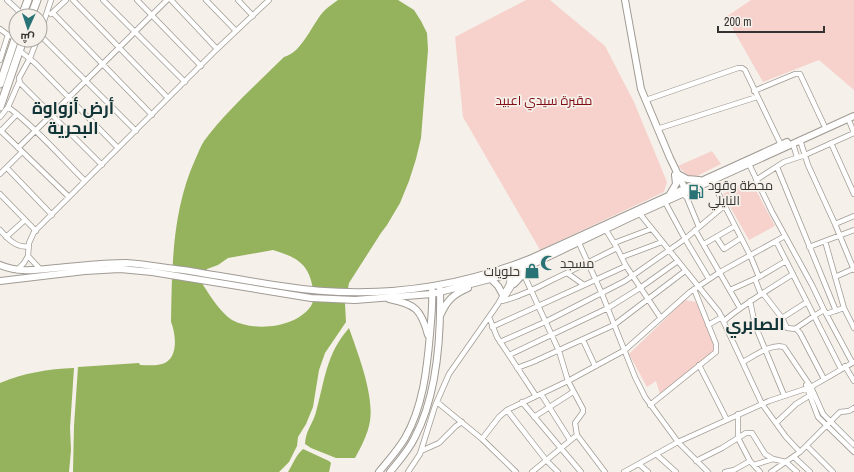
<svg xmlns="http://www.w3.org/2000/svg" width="854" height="472" viewBox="0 0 854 472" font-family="'Archivo Narrow',Cairo,sans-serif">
<rect width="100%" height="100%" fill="#f5f0e9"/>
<!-- green -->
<path fill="#f7d2cd" d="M526,0H550L605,46L634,102L667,182L664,192L540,250L463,117L455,37Z
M751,0H854V90L819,60L763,82L726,17Z
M712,151L721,164L695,177H689L678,166Z
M750,179L775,226L749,240L723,194Z
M685,300L696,302L716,351L660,394L656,381L647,387L629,354Z"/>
<!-- water -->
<path fill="#95b25c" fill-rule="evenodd" d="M338,0H398L414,10L421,21L427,33L428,50L421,138L416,159L409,181L400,203L387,225L381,233L349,283L345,304L346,322L325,353L319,370L313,407L306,424L298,437L297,446L289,462L279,472H73L74,426L78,367L139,363L140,365C147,365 156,366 162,364C179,359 176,334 171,322C172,267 172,211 195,160C198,154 200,147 204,141C227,110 257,84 284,57C303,52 312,23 325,10C329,6 334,3 338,0ZM273,250C296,257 309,263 313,289C314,294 314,301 311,306C296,328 254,332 232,320C220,312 211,297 203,285L207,269L218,265L228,258Z
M349,328C358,354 374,394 370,421C368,434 361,447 355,458H336L311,448L305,444C306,429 313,424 316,412C325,380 326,354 349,328Z
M74,368L70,428L71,450L69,472H0V383C24,373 48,369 74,368Z
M303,449L329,461L331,463L329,472H288C293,464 296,455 303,449Z"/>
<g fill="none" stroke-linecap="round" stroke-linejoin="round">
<!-- minor casing -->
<g stroke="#a09b94" stroke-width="6">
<path id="minor" d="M7,0L23,15
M73,0L168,98
M103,0L185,82
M137,0L201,66
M171,0L217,49
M206,0L236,31
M238,0L253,16
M53,13L152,115
M51,14L66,0
M0,29L8,35L15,38
M40,33L51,0
M40,35L136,131
M37,40L30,58L19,78L20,83L102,165
M20,51L35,63L118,148
M0,60L8,35
M754,91L795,74H800L824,125
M646,100L738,68H742L745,70L781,145
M8,107C36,128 60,156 85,181
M0,117L8,107L19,82
M848,118L854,133
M657,129L757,97
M0,130L69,197
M1,131L17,114
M800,140L808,165L835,224L854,270
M831,143L854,194
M793,144L797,157
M18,148L167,0
M749,164L772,212L812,285L824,310L852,362
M777,167L836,311
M7,168L52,215
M0,174L22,152
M756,180L784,162L805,155L854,133
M712,181L750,255L759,277
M0,194L36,231
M683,194L687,198L699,227
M665,202L685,239L709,279
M640,214L719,312L762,404L786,437L800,452
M835,224L854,216
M0,230C7,238 17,249 29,246
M606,230L617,248L626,266L660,317
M695,230L740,308
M6,237L25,220
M716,237L724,249L741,238
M776,241L841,369
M825,241L844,308L854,328
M579,243L602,294L635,377L645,397L678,442L708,472
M614,243L651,229
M704,244L735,226
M809,247L854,230
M28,256L40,269
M622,257L662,242
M17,270L24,263L28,256L29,243L34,232L217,49L269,0
M567,273L584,285
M524,275L559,351L568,381L583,409V412L575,423L577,435L605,472
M835,277L853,269
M755,279L760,292L765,296L782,318L787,328L796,329L800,333L824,379
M730,290L759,277L786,261
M505,297C512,287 517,280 515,267
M502,301C519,297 535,289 550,281C573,270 595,259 617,248
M750,301L755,325L784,395
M826,314L844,308
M489,317L497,337L536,396
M782,318L807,302
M724,321C745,303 770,289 793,274
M708,325L722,317
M492,327L626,266
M795,329L814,316L824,310
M583,340L595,366
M500,342L545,322L625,281L685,239L724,206
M509,355L608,308L640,288L678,261
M743,362C754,356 771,343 784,347L811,387L823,414L854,445
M699,365L727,420
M845,366L854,381
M517,368L533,362L614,325L685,271
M806,385L818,417L854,452
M541,394L570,440
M437,402L482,439L516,472
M522,402L581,472
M650,405L716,352V344L694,289
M507,410L546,460L558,472
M738,414V438L750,461L760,472
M534,417L573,392
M776,423L796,404L809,396
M482,439L499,417L507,410L568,381L625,350L690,292L720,272L785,236
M807,446L833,472
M421,451L439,443L456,426L462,422
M656,454L676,472
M794,457L810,472
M696,461L722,448L746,433H752L765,454L773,459L786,462L797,472
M639,464L648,472
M754,465L773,459
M408,472L420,454L435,406L449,374L498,304L509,284L511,271
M532,472L577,435
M624,472L678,442L769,401L811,387L854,362
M725,472L734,470L750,461
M771,472L800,452L840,412L849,411L854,408"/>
</g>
<!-- major casing -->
<g stroke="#a09b94" stroke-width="8">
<path id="major" d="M625,0L641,89L670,158L686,191
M678,174L687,179L699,180
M670,194L676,184L675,175
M0,265C18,273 37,270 56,268C80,266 102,263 126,263C145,264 164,268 183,270C215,275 248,281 281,286C368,300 450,291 532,258L787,142
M491,279L498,286L503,295
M0,281L85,271L120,269L152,272L311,298L355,300L432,294L498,277L533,264L627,219L854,116
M514,284L532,265
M389,299C415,304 421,309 428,335
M441,314C447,300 454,294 468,288
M379,472C388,461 398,450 405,438C423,407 427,369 430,334C431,320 433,305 432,291
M390,472C399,461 409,450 415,437C437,395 441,336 440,289"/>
</g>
<!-- highway casing -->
<g stroke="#a09b94" stroke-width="9">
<path id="highway" d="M22,16L28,0
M31,16L37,0
M0,84L16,36
M0,107L23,40"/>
</g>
<!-- minor -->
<use href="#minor" stroke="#fff" stroke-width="4.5"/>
<!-- major -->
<use href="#major" stroke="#fff" stroke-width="6"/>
<!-- highway -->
<use href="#highway" stroke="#fff" stroke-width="7"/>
</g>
<!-- icons -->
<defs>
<g id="fuel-bare" transform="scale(1.2)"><path d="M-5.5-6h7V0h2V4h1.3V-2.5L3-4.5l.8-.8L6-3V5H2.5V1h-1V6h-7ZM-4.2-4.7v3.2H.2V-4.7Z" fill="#297376" stroke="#f5f0e9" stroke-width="2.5" paint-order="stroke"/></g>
<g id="mosque-bare" transform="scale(1.2)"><path d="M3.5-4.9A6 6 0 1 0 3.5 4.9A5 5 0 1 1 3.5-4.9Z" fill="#297376" stroke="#f5f0e9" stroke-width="2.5" paint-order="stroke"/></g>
<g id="shop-bare" transform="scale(1.2)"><path d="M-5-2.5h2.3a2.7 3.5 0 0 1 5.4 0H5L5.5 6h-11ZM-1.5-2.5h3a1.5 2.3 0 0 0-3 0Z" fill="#297376" stroke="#f5f0e9" stroke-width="2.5" paint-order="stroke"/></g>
</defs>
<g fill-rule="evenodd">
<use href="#fuel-bare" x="696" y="192"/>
<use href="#mosque-bare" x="548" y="263"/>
<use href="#shop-bare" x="532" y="271"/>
</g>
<g text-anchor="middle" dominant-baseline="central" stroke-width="3.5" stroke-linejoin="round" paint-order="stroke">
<!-- park labels -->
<g font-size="13" fill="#800d14" stroke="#f5f0e9">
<text x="544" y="100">مقبرة سيدي اعبيد</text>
</g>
<!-- poi labels -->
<g font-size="13" fill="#353331" stroke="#f5f0e9" text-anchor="start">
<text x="708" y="185">محطة وقود<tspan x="708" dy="15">النايلي</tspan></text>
<text x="560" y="263">مسجد</text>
<text x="520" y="271" text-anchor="end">حلويات</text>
</g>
<!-- district labels -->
<g font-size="17" font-weight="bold" fill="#123537" stroke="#f5f0e9">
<text x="73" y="107">أرض أزواوة<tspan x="73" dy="20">البحرية</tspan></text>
<text x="755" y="323">الصابري</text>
</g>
</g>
<!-- north arrow -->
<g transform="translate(28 28) rotate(183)"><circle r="19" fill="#f5f0e9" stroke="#a8a49f"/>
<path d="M0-3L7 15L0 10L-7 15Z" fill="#297376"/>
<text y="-6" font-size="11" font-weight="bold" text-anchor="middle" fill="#353331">ش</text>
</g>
<!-- scale -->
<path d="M718 26v6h106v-6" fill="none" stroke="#353331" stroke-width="2"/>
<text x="724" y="26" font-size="12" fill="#353331" stroke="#f5f0e9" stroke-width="3" paint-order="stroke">200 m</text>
</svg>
